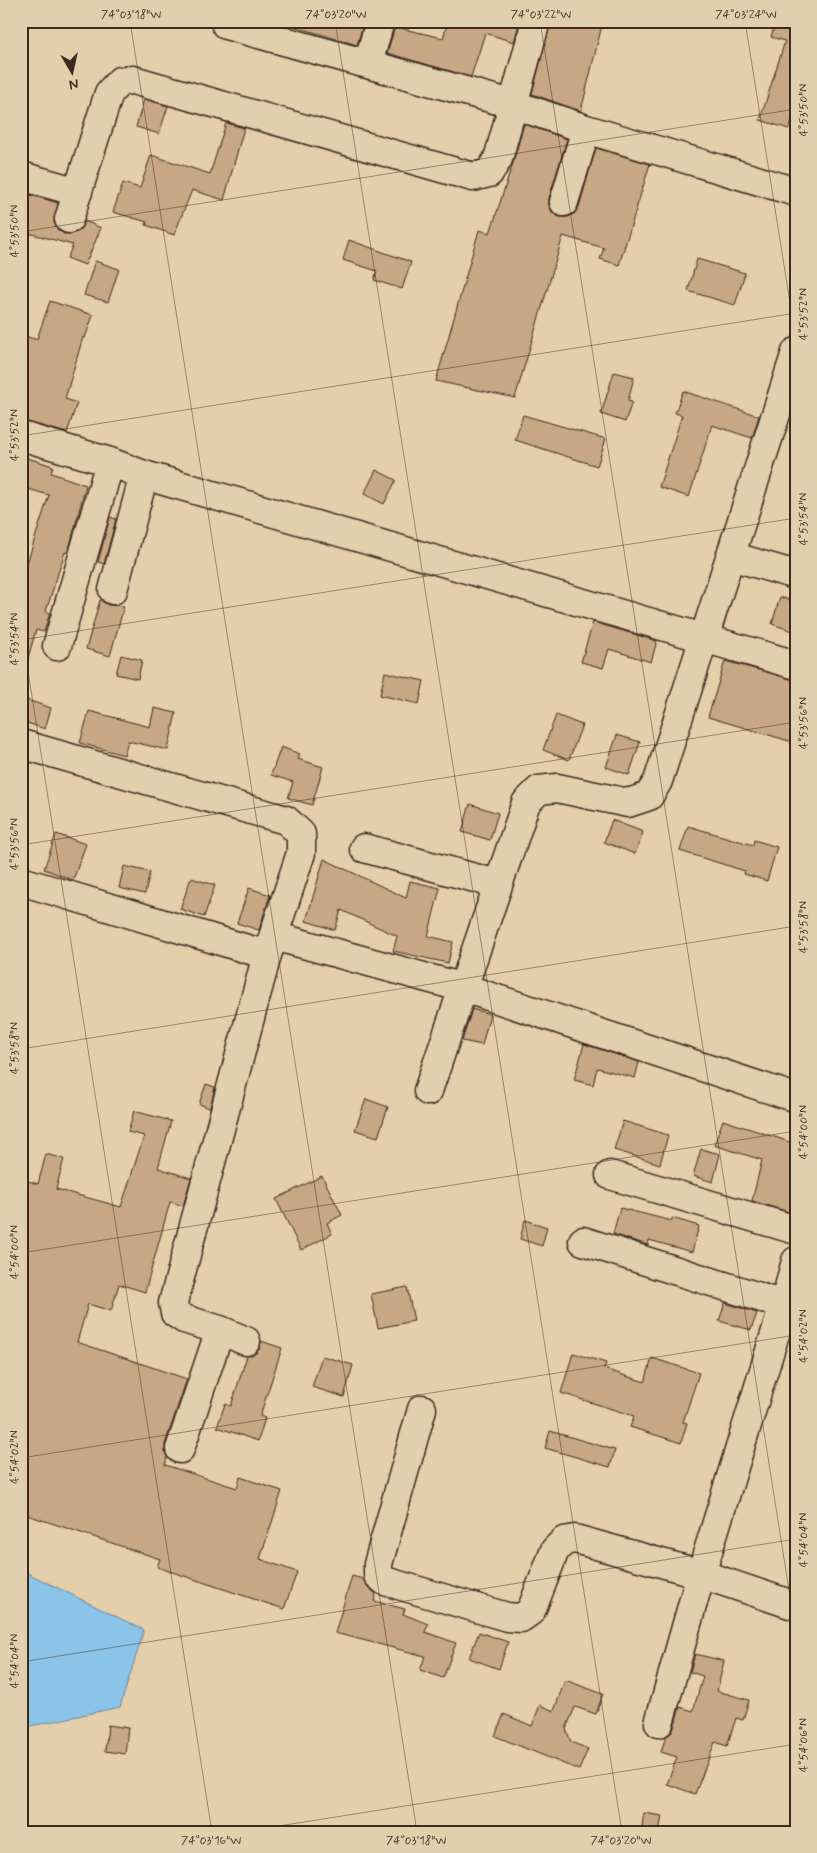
<svg xmlns="http://www.w3.org/2000/svg" width="817" height="1853" viewBox="0 0 817 1853" font-family="Mynerve,sans-serif">
<rect width="100%" height="100%" fill="#e5cfab"/>
<filter id="ink" filterUnits="userSpaceOnUse"><feTurbulence type="fractalNoise" baseFrequency=".02" numOctaves="2"/><feDisplacementMap in="SourceGraphic" scale="10" xChannelSelector="R" yChannelSelector="G"/><feConvolveMatrix kernelMatrix="1 2 1 2 8 2 1 2 1" color-interpolation-filters="sRGB"/></filter>
<g filter="url(#ink)">
<!-- water -->
<path fill="#8ac5e9" stroke="#6a8798" d="M21,1570L144,1630L120,1707L21,1728Z"/>
<!-- building -->
<path fill="#c8a784" stroke="#3b2a1e" d="M276,21H364L357,45Z
M448,21H520L514,42L485,33L471,77L387,53L395,27L443,38Z
M551,21H603L581,111L532,94Z
M776,21H796V109L789,129L760,120L785,41L771,37Z
M144,99L168,106L159,134L136,127Z
M226,123L244,128L224,200L192,190L174,235L146,225L147,222L113,212L123,183L140,188L151,155L210,174Z
M524,124L567,139L549,198V206L552,212L559,217H568L574,214L579,207L596,148L650,164L619,265L600,259L604,248L563,236L515,398L436,381L479,230L490,233L513,163Z
M21,192L58,203L54,222L57,229L64,234H72L79,231L85,221L101,228L85,265L67,258L73,245L21,231Z
M349,240L411,262L402,289L374,280L377,271L343,260Z
M697,259L745,273L735,305L688,291Z
M95,261L119,269L108,302L84,295Z
M50,301L93,315L85,338L83,337L65,399L77,403L67,433L21,420V335L34,339H37Z
M614,372L634,377L628,401L632,402L625,422L601,414Z
M683,391L759,416L752,438L712,425L689,497L659,487L682,415L675,413Z
M523,415L606,439L597,466L515,440Z
M21,456L53,466L51,473L86,485L68,553L65,552L46,611L50,613L44,632L36,630L26,665H21V565L26,566L49,495L21,487Z
M376,470L396,480L384,504L364,494Z
M110,517L116,519L104,564L98,562Z
M780,597L796,602V632L772,624Z
M100,600L108,605L124,606L110,656L86,649Z
M593,622L657,641L651,662L609,649L603,668L581,662Z
M121,655L142,660L138,679L116,674Z
M725,661L796,680V743L708,717Z
M385,672L424,681L419,704L380,695Z
M21,698L51,708L45,729L21,721Z
M154,708L176,713L168,750L128,741L124,755L80,743L89,711L150,727Z
M556,715L582,725L569,760L543,750Z
M617,735L640,742L629,775L606,767Z
M281,747L300,754L298,759L323,767L312,805L288,798L293,782L271,775Z
M470,804L498,813L490,840L462,832Z
M612,820L643,832L635,854L604,842Z
M688,826L753,845L754,840L777,847L767,881L744,874L745,871L680,851Z
M56,834L86,844L73,880L44,869Z
M324,859L406,898L410,881L440,888L428,936L453,942L448,963L393,951L397,936L341,910L335,930L306,921Z
M124,866L150,872L145,894L119,888Z
M191,878L215,885L204,917L180,909Z
M249,888L270,895L259,930L237,923Z
M472,1009L490,1014L482,1045L462,1041Z
M584,1044L639,1062L635,1078L597,1068L593,1085L574,1080Z
M206,1084L215,1087L210,1108L199,1104Z
M366,1099L388,1107L378,1137L355,1130Z
M134,1111L171,1121L158,1168L191,1178L183,1206L170,1202L145,1292L119,1284L111,1311L88,1304L77,1342L187,1379L165,1444V1452L167,1457L165,1465L237,1488L240,1477L282,1491L260,1559L297,1572L284,1609L157,1567L160,1559L21,1513V1179L38,1184L46,1154L64,1159L56,1189L121,1207L144,1136L128,1132Z
M723,1120L796,1144V1198L792,1213L752,1201L762,1160L714,1145Z
M623,1121L668,1135L660,1164L614,1150Z
M701,1149L720,1154L713,1182L693,1176Z
M322,1176L342,1215L327,1223L332,1234L301,1250L276,1199Z
M620,1208L672,1221V1218L699,1226L692,1252L649,1240L648,1245L613,1234Z
M525,1220L547,1227L542,1246L520,1239Z
M407,1287L414,1321L378,1328L371,1294Z
M725,1303L757,1313L751,1330L719,1321Z
M261,1341L282,1348L260,1416L265,1418L258,1441L217,1427L225,1404L231,1406L247,1356L256,1353L260,1348Z
M573,1353L606,1363L604,1369L645,1382L652,1358L699,1373L683,1422L687,1423L681,1443L630,1427L634,1416L561,1393Z
M322,1356L353,1365L344,1397L312,1387Z
M550,1431L615,1450L610,1467L545,1448Z
M352,1576L363,1579L368,1587L376,1594L374,1601L405,1609L403,1614L428,1624L425,1632L456,1643L443,1678L420,1670L425,1656L335,1633Z
M479,1632L508,1642L499,1669L469,1658Z
M695,1654L724,1661L717,1691L749,1700L743,1720L736,1718L727,1746L715,1742L695,1794L667,1784L677,1757L661,1752L666,1736L670,1734L674,1727L680,1707L693,1711L703,1676L690,1672Z
M565,1680L603,1694L596,1714L575,1707L566,1729L571,1742L588,1749L579,1770L495,1736L504,1714L532,1726L540,1705L554,1711Z
M108,1725L128,1728L125,1754L105,1751Z
M644,1813L662,1816L659,1832H641Z"/>
<g fill="none" stroke-linecap="round" stroke-linejoin="round">
<!-- minor casing -->
<g stroke="#3b2a1e" stroke-width="31">
<path id="minor" d="M227,21L226,25L512,104L586,129L796,192
M368,64L380,21
M21,176L78,192
M564,202L586,129
M69,219L109,93L120,81L133,80L473,177L489,173L498,159L536,21
M21,436L110,462L144,475L796,665
M731,556L796,575
M113,590L144,475
M57,646L110,462
M21,744L286,820L301,834V853L267,955L173,1303L175,1313L184,1319L220,1330L246,1341
M364,848L497,884
M21,881L267,955
M274,936L464,988L796,1098
M428,1091L526,803L539,790L557,788L628,803L649,796L658,781L796,352
M610,1175L796,1230
M583,1241L784,1305
M422,1409L378,1564V1575L385,1581L507,1617L521,1618L531,1611L555,1550L564,1541L575,1539L701,1574L796,1606
M180,1449L220,1330
M659,1723L701,1574L784,1305L796,1261"/>
</g>
<!-- minor -->
<use href="#minor" stroke="#e1cfad" stroke-width="28"/>
</g>
</g>
<!-- ticks -->
<path fill="none" stroke="#3b2a1e" stroke-width="1" stroke-opacity="0.45" d="M130,21L417,1832M335,21L622,1832M540,21L796,1634M745,21L796,340M21,27L59,21M21,232L796,109M21,436L796,313M21,627L212,1832M21,640L796,518M21,845L796,722M21,1049L796,926M21,1253L796,1131M21,1458L796,1335M21,1662L796,1539M241,1832L796,1744"/>
<!-- margin -->
<rect width="817" height="1853" fill="none" stroke="#e1cfad" stroke-width="55"/>
<!-- north arrow -->
<g transform="translate(72 72) rotate(171)" stroke="#e1cfad" stroke-width="4" paint-order="stroke">
<path d="M0-4L9 19L0 12L-9 19Z" fill="#3b2a1e"/>
<text y="-8" font-size="14" font-weight="bold" text-anchor="middle" fill="#3b2a1e">N</text>
</g>
<rect x="28" y="28" width="762" height="1798" fill="none" stroke="#3b2a1e" stroke-width="2"/>
<g font-size="12" text-anchor="middle" fill="#3b2a1e">
<text x="131" y="18">74°03'18"W</text>
<text x="336" y="18">74°03'20"W</text>
<text x="541" y="18">74°03'22"W</text>
<text x="746" y="18">74°03'24"W</text>
<text transform="translate(803 110) rotate(-90)" y="4">4°53'50"N</text>
<text transform="translate(14 231) rotate(-90)" y="4">4°53'50"N</text>
<text transform="translate(803 314) rotate(-90)" y="4">4°53'52"N</text>
<text transform="translate(14 435) rotate(-90)" y="4">4°53'52"N</text>
<text transform="translate(803 519) rotate(-90)" y="4">4°53'54"N</text>
<text transform="translate(14 639) rotate(-90)" y="4">4°53'54"N</text>
<text transform="translate(803 723) rotate(-90)" y="4">4°53'56"N</text>
<text transform="translate(14 844) rotate(-90)" y="4">4°53'56"N</text>
<text transform="translate(803 927) rotate(-90)" y="4">4°53'58"N</text>
<text transform="translate(14 1048) rotate(-90)" y="4">4°53'58"N</text>
<text transform="translate(803 1132) rotate(-90)" y="4">4°54'00"N</text>
<text transform="translate(14 1252) rotate(-90)" y="4">4°54'00"N</text>
<text transform="translate(803 1336) rotate(-90)" y="4">4°54'02"N</text>
<text transform="translate(14 1457) rotate(-90)" y="4">4°54'02"N</text>
<text transform="translate(803 1540) rotate(-90)" y="4">4°54'04"N</text>
<text transform="translate(14 1661) rotate(-90)" y="4">4°54'04"N</text>
<text transform="translate(803 1745) rotate(-90)" y="4">4°54'06"N</text>
<text x="211" y="1844">74°03'16"W</text>
<text x="416" y="1844">74°03'18"W</text>
<text x="621" y="1844">74°03'20"W</text>
</g>
</svg>
